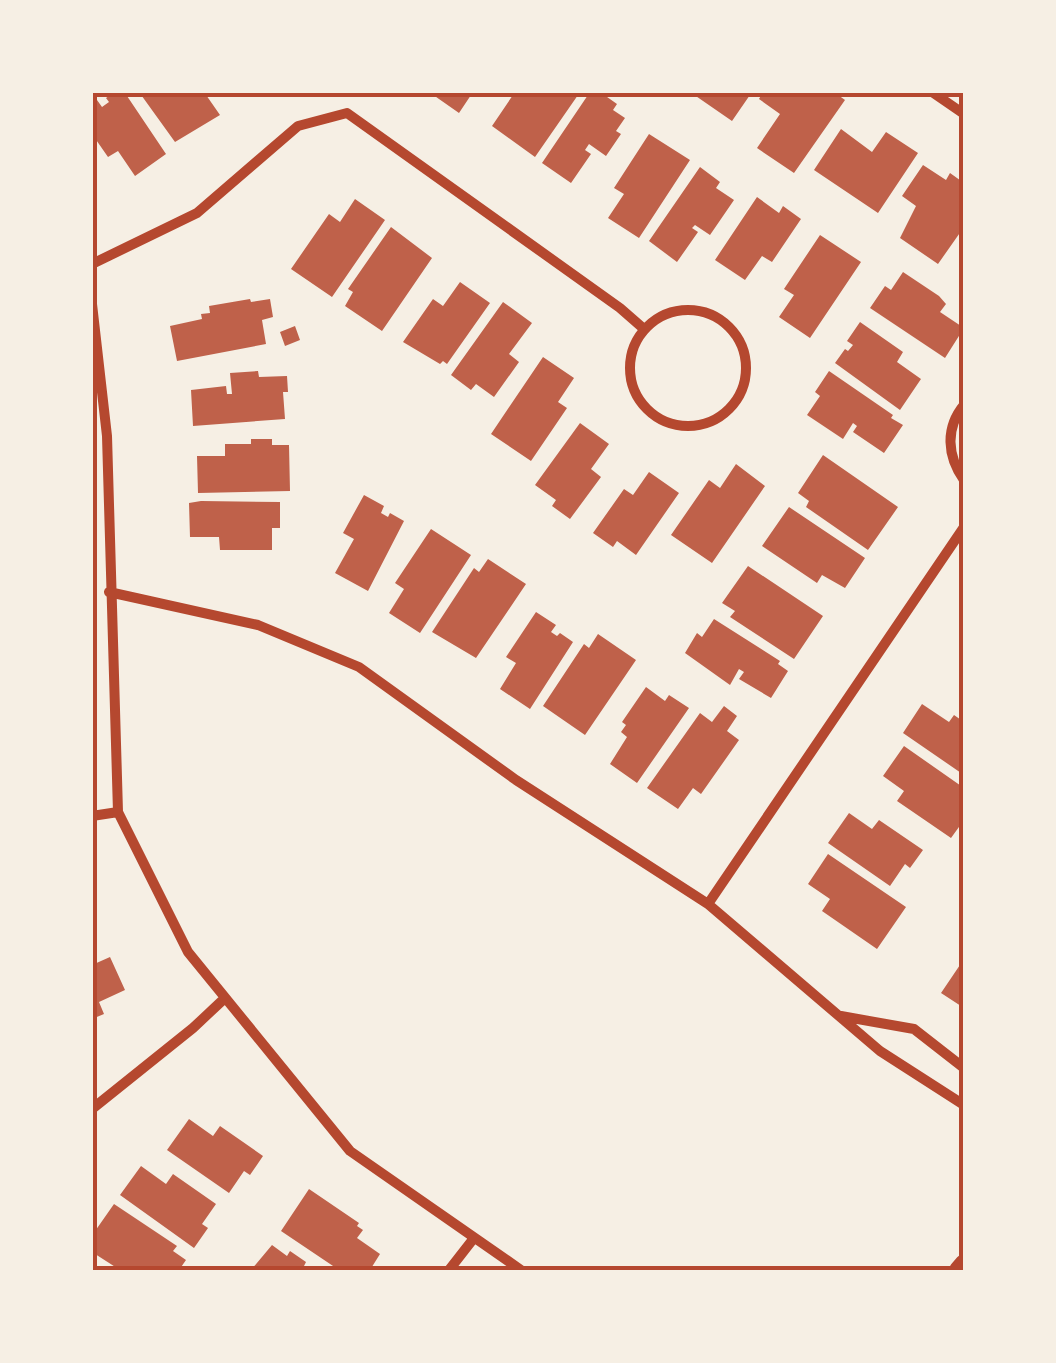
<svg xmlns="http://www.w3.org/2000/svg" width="1056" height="1363" viewBox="0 0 1056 1363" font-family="Overpass,sans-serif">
<rect width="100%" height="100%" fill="#f6efe4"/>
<!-- building -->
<path fill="#bf614a" d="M139,92H204L220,115L175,142Z
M429,92H473L459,113Z
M515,92L578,95L535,157L492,126Z
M590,92H600L617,104L613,110L625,118L616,131L621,134L606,156L589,144L585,150L591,154L571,183L542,163Z
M690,92H752L732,121Z
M763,92H834L845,100L794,173L757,148L780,114L759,99Z
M113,93H125L166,154L135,176L118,151L108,157L92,134V103L97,100L102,107L109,102L106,98Z
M841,129L872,152L886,132L918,153L878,213L814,170Z
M649,134L690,160L639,238L608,218L624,194L614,188Z
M923,165L946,180L950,173L964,183V227L938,264L900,238L916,206L902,196Z
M700,167L720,182L716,188L734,200L710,235L695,225L692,228L698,232L677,262L649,241Z
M757,197L779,213L783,206L801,219L772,262L762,256L745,280L715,260Z
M355,199L385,220L332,297L291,269L329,214L340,222Z
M391,227L432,258L382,331L345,306L353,292L348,289Z
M820,235L861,262L810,338L779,317L794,295L784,289Z
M903,272L939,296L946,304L940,312L964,328L945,358L870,308L885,286L891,290Z
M460,282L490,303L447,364L443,361L440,364L403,342L433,299L443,306Z
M250,299L251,302L270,299L273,317L262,320L266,344L177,361L170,326L202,319L201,314L210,313L209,306Z
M503,302L532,323L509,354L519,362L494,397L476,384L471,390L451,375Z
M860,322L903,352L897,362L921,379L900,410L835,363L845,349L848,351L853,345L847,341Z
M295,326L300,340L285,346L280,332Z
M543,357L574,378L558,402L567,408L531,461L491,434Z
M258,371L259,377L287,376L288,392H283L285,419L193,426L191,390L226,386L227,394H232L230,373Z
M829,371L893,415L891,418L903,425L884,453L853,432L857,426L853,423L843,439L807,415L820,396L815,392Z
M580,423L609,444L591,469L601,477L570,519L552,506L556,500L535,485Z
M251,439H272V445H289L290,491L198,493L197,456H225V444H251Z
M823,455L898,507L868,550L806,507L809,501L798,493Z
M736,464L765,486L712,563L671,535L709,480L720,488Z
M649,472L679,493L636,555L617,541L613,547L593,533L624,489L633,495Z
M364,495L384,506L381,513L388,517L390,513L404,521L368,591L335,573L354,539L343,533Z
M201,501L280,502V528H272V550H220L219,537H190L189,503Z
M789,507L865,558L845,588L822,575L817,583L762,546Z
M431,529L471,555L420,633L389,613L404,589L395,583Z
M488,559L526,584L476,658L432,632L474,568L479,572Z
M748,566L823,616L794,659L730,617L735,611L722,603Z
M536,612L556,625L551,632L557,636L560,633L573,642L530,709L500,689L516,663L506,657Z
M714,619L780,661L778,664L788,671L771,698L739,679L744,672L739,669L730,685L685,653L697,633L702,637Z
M598,634L636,660L585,735L543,706L584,644L589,648Z
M646,687L665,701L669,695L689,708L637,783L610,764L627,737L621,732L626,725L622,722Z
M922,704L949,722L954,715L964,722V775L903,733Z
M724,706L737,716L727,731L739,740L701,794L693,788L678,809L647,788L700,713L712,722Z
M904,746L964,788V820L951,838L897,801L904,791L883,776Z
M849,813L872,829L879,820L923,850L910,868L905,864L890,886L828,843Z
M828,854L906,907L877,949L822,911L830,899L808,884Z
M110,957L125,990L99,1002L104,1014L92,1019V965Z
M964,959V1008L941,993Z
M189,1119L213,1136L220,1126L263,1156L250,1175L244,1171L229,1193L167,1150Z
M141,1166L166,1184L173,1174L216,1204L202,1224L208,1228L194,1248L120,1195Z
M309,1189L359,1223L357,1226L363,1230L357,1238L380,1254L370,1270H339L281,1231Z
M114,1204L177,1246L173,1251L186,1260L179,1270H120L92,1252L96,1235L93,1234Z
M272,1245L287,1256L290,1251L306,1262L304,1266L310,1270H251Z"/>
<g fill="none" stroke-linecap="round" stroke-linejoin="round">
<!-- minor -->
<path stroke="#b5482f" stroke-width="10" d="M932,92L964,114
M92,264L197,213L298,126L347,113L620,308L644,329
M92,304L107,436L118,812L188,952L350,1151L521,1270
M630 368a58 58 0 1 1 116 0a58 58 0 1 1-116 0Z
M964,405C945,428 947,456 964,480
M109,592L258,625L359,667L516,780L708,904L880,1051L964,1105
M92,816L118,812
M708,904L964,527
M841,1016L914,1029L964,1068
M92,1109L193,1028L225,998
M449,1270L474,1238"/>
<!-- tertiary -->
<path stroke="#b5482f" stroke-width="18" d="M958,1270L964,1263"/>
</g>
<!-- border -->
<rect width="1056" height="1363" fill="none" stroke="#f6efe4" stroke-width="190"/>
<rect x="95" y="95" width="866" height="1173" fill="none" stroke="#b5482f" stroke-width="4"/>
</svg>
